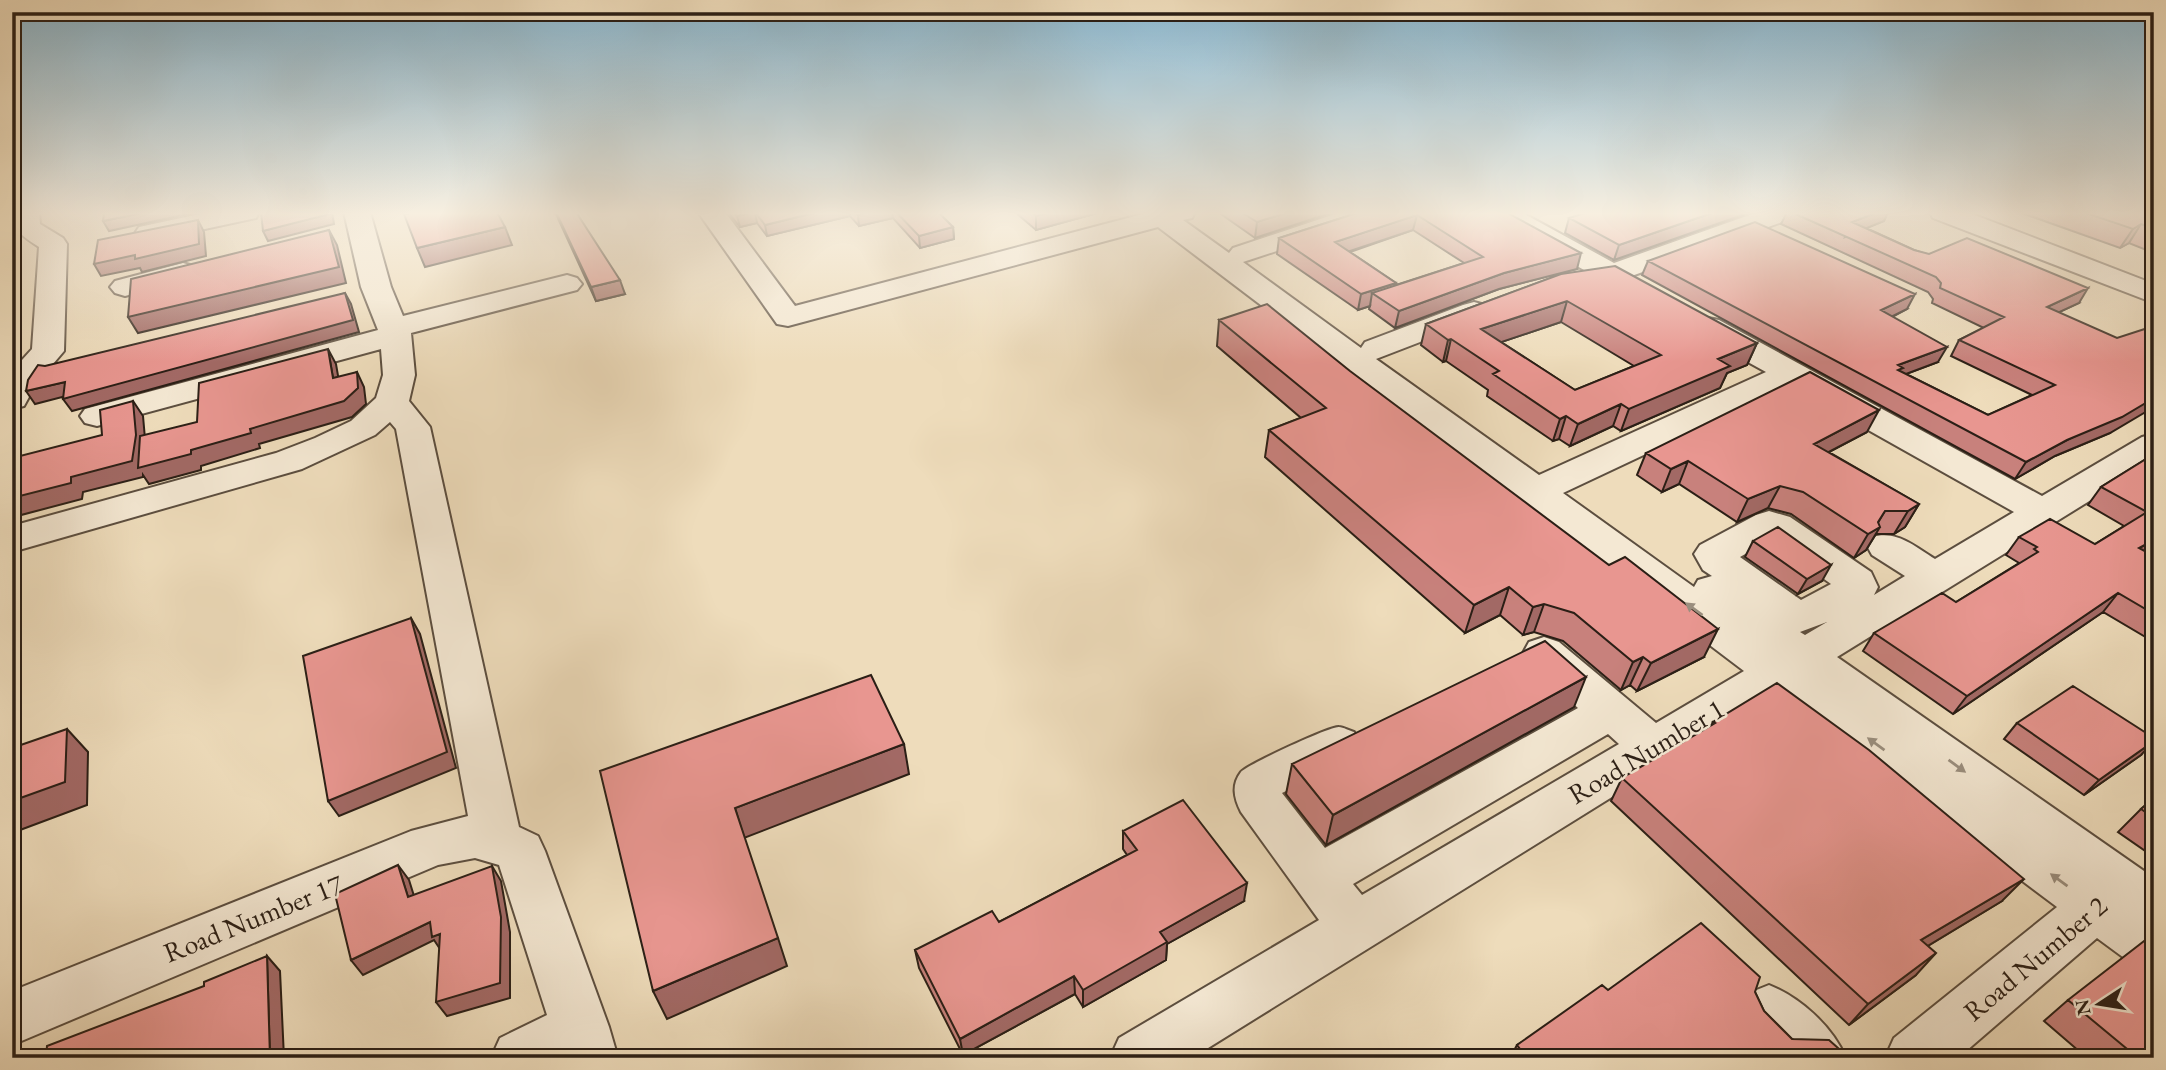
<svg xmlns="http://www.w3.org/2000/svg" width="2166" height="1070" viewBox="0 0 2166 1070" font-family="'EB Garamond',serif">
<rect width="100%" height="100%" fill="#eedcbb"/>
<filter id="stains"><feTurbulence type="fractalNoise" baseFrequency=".00286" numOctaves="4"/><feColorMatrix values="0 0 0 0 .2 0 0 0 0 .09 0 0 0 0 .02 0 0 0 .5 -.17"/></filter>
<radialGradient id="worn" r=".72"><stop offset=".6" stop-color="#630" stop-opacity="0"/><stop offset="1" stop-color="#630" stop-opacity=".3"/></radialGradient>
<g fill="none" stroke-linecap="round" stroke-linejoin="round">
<!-- minor casing -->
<g stroke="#5c4e3f" stroke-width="4">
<path id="minor" d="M13,212H39L40,224L63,238L67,244L64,351L36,384L24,406L12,409V371L32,349L39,247C23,236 13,232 13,212Z
M209,212H259L256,218L149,241L139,239L135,233L139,227Z
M344,212H370L391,287L403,316L567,275L577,278L582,284L577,290L411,333L415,375L409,401L430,427L519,827L538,836L545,851L609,1027L618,1058H491L500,1038L547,1015L499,865L475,858L438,865L12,1045V991L411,831L468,816L396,429L390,422L375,435L302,469L12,552V526L276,453L315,438L351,421L376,398L383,375L381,349L97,426L85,423L80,416L85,409L378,330L361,287Z
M698,212H725L795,306L1143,214L1142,212H1195L1192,218L1183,220L1229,253L1233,248L1341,212H1380L1377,218L1243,262L1361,348L1365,342L1463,305L1474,302L1485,305L1489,311L1485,317L1376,359L1539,475L1766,372L1697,334L1692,327L1697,320L1708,318L1719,320L2042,496L2142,437L2154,434V461L1837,657L2154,878V974L2135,966L2097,938L1958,1058H1885L1894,1038L2057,907L1776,695L1192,1058H1110L1119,1038L1319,920L1241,812C1234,798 1231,785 1241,772C1245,766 1330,726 1339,727C1343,727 1350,731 1354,732L1361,745L1354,758L1282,793L1325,848L1578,708L1529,664L1523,653L1529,642L1544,637L1559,642L1656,723L1744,671L1158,227L788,326L777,324ZM1790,386L2014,512L1935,559C1914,546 1897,530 1872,537L1867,546L1872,555L1905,576L1874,595L1878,587L1871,572L1790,517L1769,511L1756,515L1700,545L1694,554L1703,570L1712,576L1698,580L1694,587L1563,493ZM1770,540L1831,584L1801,600L1740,557ZM1827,622L1805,635L1800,632ZM1608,734L1619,744L1362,895L1353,884Z
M1488,212H1521L1614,263L1758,212H1796L1793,218L1612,283L1602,280L1491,218Z
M1930,212H1967L2154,284V303L1933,218Z
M183,263L193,266L198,272L193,278L125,296L115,293L110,287L115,281Z
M1769,985C1801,998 1832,1026 1846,1058H1776L1749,1031L1741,1012L1749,993Z"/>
</g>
<!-- minor -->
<use href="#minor" fill="#f4e8d3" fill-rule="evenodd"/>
</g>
<!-- wall -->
<path fill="#c8817c" stroke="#2b1f16" stroke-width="2" fill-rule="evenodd" d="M555,212H576L625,294L596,301Z
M728,212H938L953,227L954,239L920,248L893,218L859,226L850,216L767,236L757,223L740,227Z
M1015,212H1101L1036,230Z
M1218,212H1333L1255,238Z
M1360,212H1506L1577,269L1499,289L1395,328L1369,309L1370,306L1358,310L1277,254L1279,238ZM1413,230L1464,263L1396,285V283L1350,252Z
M1751,212L1614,260L1565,233L1569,218L1604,213Z
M1787,212H1888L1884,221L1866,228L1914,250L2079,303L2059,312L2110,433L2055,456L2015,479L1642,275L1648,261L1907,309L1892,317L1938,362L1906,374L1988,415L2032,395L1951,356L1959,340L1984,328L1932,303L1933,299L1928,292L1781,224Z
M2019,212H2154V253L2129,243L2120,248Z
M1561,274L1757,343L1747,365L1727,373L1720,388L1621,431L1613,426L1570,446L1559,439L1553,441L1487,396L1488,390L1446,361L1443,362L1421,345L1426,324ZM1561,322L1634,366L1575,390L1501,342Z
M1219,320L1704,657L1637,691L1630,685L1621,690L1563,641L1534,632L1523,635L1500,615L1465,633L1265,457L1269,430L1301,418L1217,346Z
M1867,432L1829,452L1919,504L1905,527L1894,534H1876L1866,550L1854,558L1791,514L1768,508L1737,522L1679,484L1662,492L1637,475L1646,453Z
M2154,454V549L2148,553L2154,556V642L2103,612L1953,714L1863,651L1874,633L1956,602L2019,563L2006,555L2019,537L2095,544L2124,526L2088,505L2101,487Z
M1753,541L1822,581L1798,594L1745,557Z
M1574,707L1326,845L1286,794L1292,764Z
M1713,722L2002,901L1928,946L1916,975L1849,1025L1611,801L1622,778L1711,726Z
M2017,723L2141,755L2084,795L2004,739Z
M2154,798V857L2118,832L2141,809Z
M1123,831L1244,901L1167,944L1166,960L1083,1007L1075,994L963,1055L919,968L915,950L999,922L1127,855L1123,849Z
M1608,990L1755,992L1764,1011L1792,1039L1829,1058H1510L1517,1045Z
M2068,1000L2154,1058H2087L2044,1021Z"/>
<!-- shaded-wall -->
<path fill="#a26965" stroke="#2b1f16" stroke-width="2" d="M147,212H197L109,231L103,221Z
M329,212H332L334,224L268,241L263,231Z
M755,212L757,223L740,227L737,216Z
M818,212H850V216L767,236L765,225Z
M869,212H892L893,218L859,226L858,215Z
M1051,212H1101L1036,230V216Z
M1289,212H1333L1255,238L1257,222Z
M1715,212H1751L1614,260L1619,245Z
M1878,212H1888L1884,221L1845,237L1852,222Z
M1417,215L1413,230L1332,257L1335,242Z
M198,220L204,232L206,256L142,272L140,268L101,276L94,264Z
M2141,224L2129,243L2120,248L2133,229Z
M505,227L512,245L425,267L417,248Z
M953,227L954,239L920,248L919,236Z
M329,230L337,245L346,283L138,333L128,317Z
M1581,253L1577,269L1499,289L1395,328L1399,311L1504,273Z
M620,280L625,294L596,301L591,287Z
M1396,283L1393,299L1372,293L1370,306L1358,310L1361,294Z
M2088,288L2079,303L2038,322L2047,307Z
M345,293L351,304L359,332L72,411L63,399Z
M1915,294L1907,309L1873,326L1881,310Z
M12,295L16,300L12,324Z
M1567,301L1561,322L1475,351L1481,329Z
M1451,339L1446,361L1443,362L1448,340Z
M1757,343L1747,365L1727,373L1720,388L1621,431L1629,409L1718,359Z
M1947,347L1938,362L1898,377V365Z
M328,349L336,364L341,393L333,378Z
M357,372L364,387L366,404L352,417L259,444L260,448L201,466V470L149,484L143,475V477L83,492L82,499L21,515L12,504V498L71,477L133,401L143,416L146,450H191L250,429Z
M65,382L74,394L35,404L26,391Z
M2154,398V407L2110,433L2055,456L2015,479L2026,462L2067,440Z
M1621,404L1613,426L1570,446L1578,424Z
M1879,410L1867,432L1802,466L1814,444Z
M1566,416L1559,439L1553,441L1560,419Z
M1688,461L1679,484L1662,492L1671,469Z
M1780,486L1768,508L1737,522L1748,499Z
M1919,504L1905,527L1894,534L1908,511Z
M1885,511L1873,531L1880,527L1866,550L1854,558L1868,534Z
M2154,540V549L2124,566L2139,548Z
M1831,565L1822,581L1798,594L1807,579Z
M1509,587L1500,615L1465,633L1474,605Z
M2118,593L2103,612L1953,714L1967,696Z
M1544,604L1534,632L1523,635L1533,607Z
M411,618L420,634L456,768L339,816L328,801Z
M1718,629L1704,657L1637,691L1651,663Z
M1643,657L1630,685L1621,690L1633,662Z
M1586,677L1574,707L1326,845L1333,815Z
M67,729L88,752L87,805L12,833V801Z
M2154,741L2141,755L2084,795L2099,780Z
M904,744L909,774L744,838L735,808Z
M398,865L409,880L419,912L408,897Z
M492,866L501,881L510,932V998L447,1016L436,1002Z
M2024,879L2002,901L1901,962L1921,940Z
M1247,883L1244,901L1167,944L1166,960L1083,1007V990L1160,932Z
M430,922L440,934L442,952L434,940L363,975L351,960Z
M778,938L787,966L667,1019L653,991Z
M1936,953L1916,975L1849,1025L1868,1004Z
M267,956L280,971L284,1058H270Z
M1074,976L1075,994L963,1055L960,1039Z"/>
<!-- building -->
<path fill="#e89690" stroke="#2b1f16" stroke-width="2" fill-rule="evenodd" d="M104,212H147L103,221Z
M261,212H329L330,214L263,231Z
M407,212H497L505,227L417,248L404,214H408Z
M556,212H576L620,280L591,287Z
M734,212H753L737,216Z
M755,212H818L765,225Z
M855,212H869L858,215Z
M896,212H938L953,227L919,236Z
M1031,212H1051L1036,216Z
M1241,212H1289L1257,222Z
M1360,212H1506L1581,253L1504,273L1399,311L1372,293L1483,257L1417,215L1335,242L1396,283L1361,294L1279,238Z
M1588,212H1602L1604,213L1607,212H1715L1619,245L1569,218Z
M1791,212H1878L1852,222L1914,250L1929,254L1967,238L2088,288L2047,307L2117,338L2154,326V398L2122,417L2067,440L2026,462L1648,261L1755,222L1915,294L1881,310L1947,347L1898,365L1903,368L1898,370L1988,415L2055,385L1959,340L2004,317L1940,288L1941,283L1936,277Z
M2083,212H2154V229L2141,224L2133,229Z
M198,220L199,244L135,259V255L94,264L98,240Z
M329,230L339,267L128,317L131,279Z
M1615,266L1757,343L1718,359L1730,366L1629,409L1621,404L1578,424L1566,416L1560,419L1493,374L1499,371L1451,339L1448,340L1426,324L1561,274ZM1567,301L1661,355L1575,390L1481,329Z
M345,293L353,320L63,399L65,382L26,391L28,380L38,365L45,366Z
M1267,304L1350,371L1609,565L1625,557L1718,629L1651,663L1643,657L1633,662L1574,613L1544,604L1533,607L1509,587L1474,605L1269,430L1326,408L1219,320Z
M328,349L333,378L357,372L358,388L344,401L250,429L251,433L191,450V454L138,468L140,436L197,422L199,383Z
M1810,372L1879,410L1814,444L1919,504L1908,511H1885L1878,522L1880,527L1868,534L1803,492L1780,486L1748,499L1688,461L1671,469L1646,453Z
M133,401L136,435L132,461L71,477V483L12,498V477L16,457L102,435L100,410Z
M2154,454V540L2139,548L2154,556V614L2118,593L1967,696L1874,633L1942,593L1956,602L2038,552L2034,549L2037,547L2019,537L2050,519L2095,544L2147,512L2101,487Z
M1778,527L1831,565L1807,579L1753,541Z
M411,618L447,752L328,801L303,656Z
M1545,641L1586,677L1333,815L1292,764Z
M871,675L904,744L735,808L778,938L653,991L600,771Z
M1777,683L1869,750L2024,879L1921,940L1936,953L1868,1004L1622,778L1715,723L1713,722Z
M2073,686L2154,738V741L2099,780L2017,723Z
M67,729L65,782L12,801V748Z
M2154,798V818L2141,809Z
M1183,800L1247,883L1160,932L1167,942L1083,990L1074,976L960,1039L915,950L992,911L999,922L1137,850L1123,831Z
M398,865L408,897L492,866L501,917L500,983L436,1002L440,934L432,937L430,922L351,960L335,894Z
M1701,923L1760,977L1755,992L1764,1011L1792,1039L1829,1040L1838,1048L1826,1058H1527L1517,1045L1602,985L1608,990Z
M2148,938L2154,942V1058H2138L2068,1000Z
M267,956L270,1058H46L47,1046L204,986V982Z
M1212,1051L1217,1058H1201Z"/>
<!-- one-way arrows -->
<defs><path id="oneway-solid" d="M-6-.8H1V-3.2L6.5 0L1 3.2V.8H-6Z" transform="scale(1.75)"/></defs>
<g fill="#9a8e7e">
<use href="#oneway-solid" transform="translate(1694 609) rotate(-144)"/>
<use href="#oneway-solid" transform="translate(1876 744) rotate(-144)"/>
<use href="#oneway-solid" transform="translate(1957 766) rotate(36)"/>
<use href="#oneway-solid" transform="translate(2059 880) rotate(-144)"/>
</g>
<!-- sky -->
<linearGradient id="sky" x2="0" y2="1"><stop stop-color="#89b7d0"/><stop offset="0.59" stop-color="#f7efe0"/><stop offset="1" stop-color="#f7efe0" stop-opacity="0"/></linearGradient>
<rect width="2166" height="362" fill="url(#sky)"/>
<g text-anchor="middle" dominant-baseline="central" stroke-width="5" stroke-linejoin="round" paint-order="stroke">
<!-- near-street labels -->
<g font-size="28" fill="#2b1f16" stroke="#f4e8d3">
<text transform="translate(1646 751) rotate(-31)">Road Number 1</text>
<text transform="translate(253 918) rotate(-22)">Road Number 17</text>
<text transform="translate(2035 958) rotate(-40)">Road Number 2</text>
</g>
</g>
<!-- margin -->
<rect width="2166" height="1070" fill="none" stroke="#eedcbb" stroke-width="42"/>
<rect x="14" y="14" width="2138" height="1042" fill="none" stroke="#2b1f16" stroke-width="3.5"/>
<rect x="21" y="21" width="2124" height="1028" fill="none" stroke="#2b1f16" stroke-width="2"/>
<!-- north arrow -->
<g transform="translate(2099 1004) rotate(258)" stroke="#f4e8d3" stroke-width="5" paint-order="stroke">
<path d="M0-5L12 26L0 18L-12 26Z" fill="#2b1f16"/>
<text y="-10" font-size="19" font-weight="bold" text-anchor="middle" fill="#2b1f16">N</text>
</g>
<rect width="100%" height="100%" filter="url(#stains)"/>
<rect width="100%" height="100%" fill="url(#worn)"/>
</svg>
